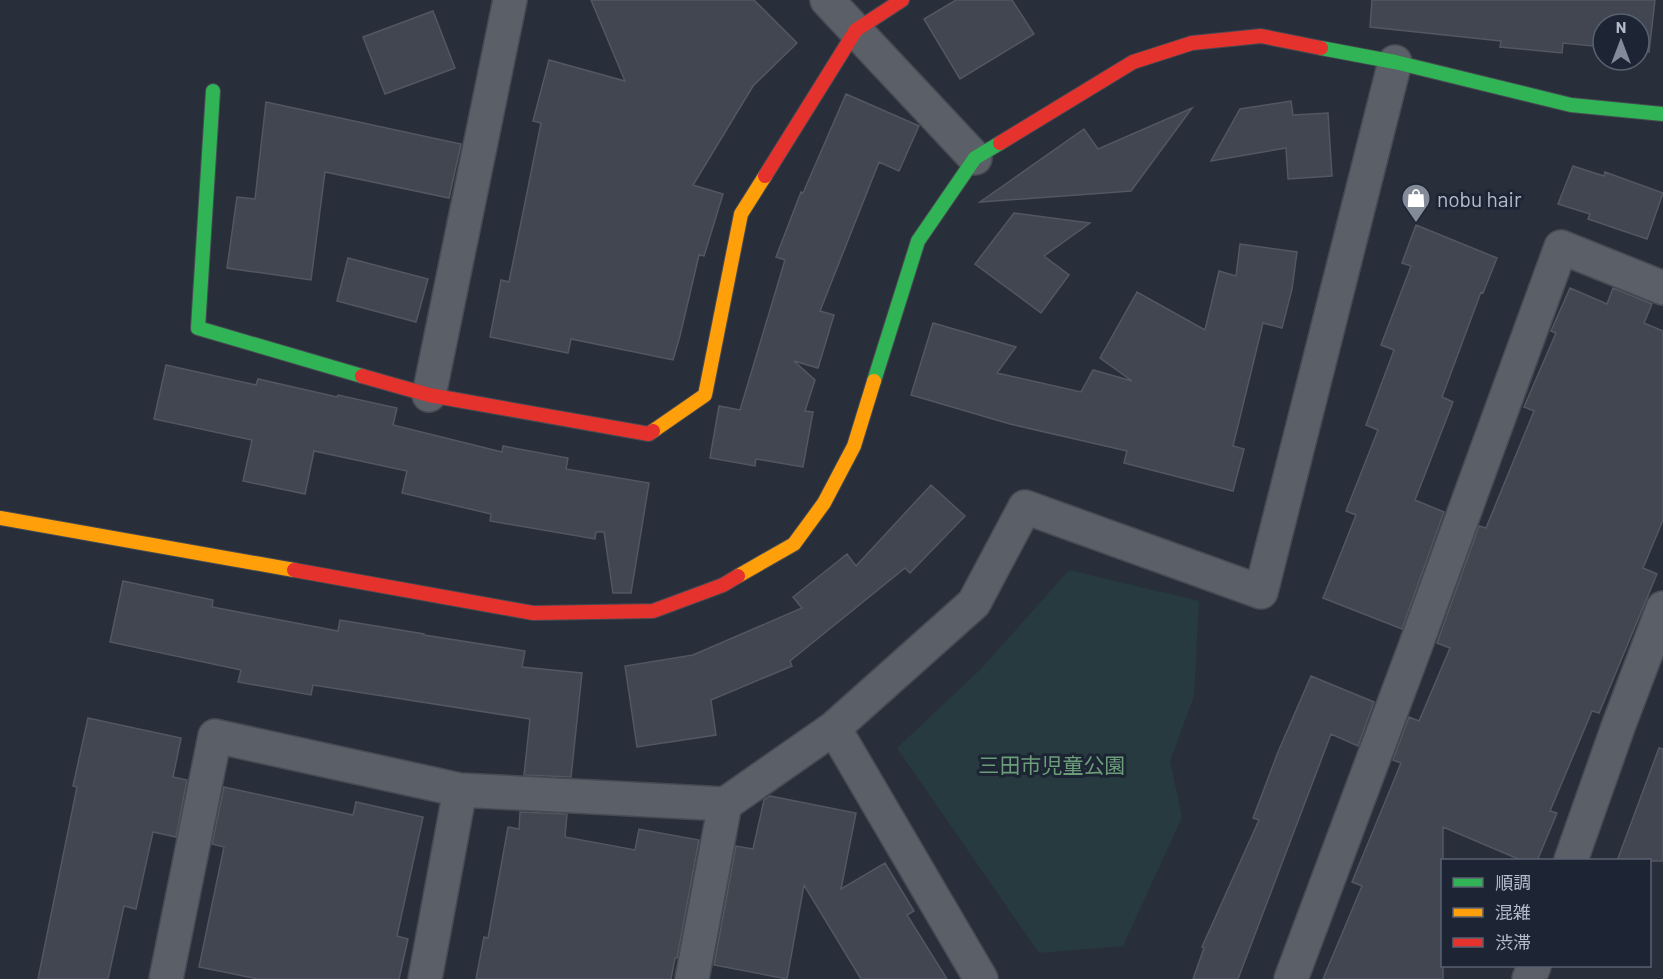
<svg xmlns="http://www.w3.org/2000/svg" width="1663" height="979" viewBox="0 0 1663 979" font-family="Barlow,'Noto Sans JP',sans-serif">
<rect width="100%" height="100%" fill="#292f3a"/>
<!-- green -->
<path fill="#263a40" d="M1069,570L1199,601L1194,696L1170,761L1182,817L1123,946L1039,953L897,748L981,669Z"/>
<!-- building -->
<path fill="#414650" stroke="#525761" stroke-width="1.5" d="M591,0H754L797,43L753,86L693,185L723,194L704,256L699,255L680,336L673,360L571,339L568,353L490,337L501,280L509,282L541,123L533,121L549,60L625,81Z
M956,0H1012L1034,34L960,79L924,19Z
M1372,0H1655L1649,52L1639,51V24H1603V47L1563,43L1562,53L1500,47L1501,41L1370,27Z
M433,11L455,68L385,94L363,37Z
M846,94L919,126L899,171L879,162L820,311L834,315L818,368L794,361L815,380L805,411L813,412L803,467L756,459L755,466L710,458L719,406L740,410L785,260L776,257L801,192L803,193Z
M1291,101L1293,115L1328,113L1332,176L1288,179L1286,148L1211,161L1240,109Z
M266,102L461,144L449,198L325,172L311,280L227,268L237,197L255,199Z
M1192,108L1131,191L980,202L1084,129L1098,149Z
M1573,166L1604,176L1605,172L1663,193L1647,239L1588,219L1590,214L1558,204Z
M1014,213L1090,223L1044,256L1069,275L1041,313L975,264Z
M1416,225L1497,258L1483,293L1481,292L1442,397L1453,402L1415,500L1444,512L1402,629L1323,598L1356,515L1346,511L1378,430L1366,425L1394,350L1381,345L1411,266L1402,263Z
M1240,244L1297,252L1292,289L1282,328L1263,323L1233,446L1244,449L1233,491L1124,463L1127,451L1010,424L911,395L933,323L1016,347L997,373L1081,392L1093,370L1132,381L1100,358L1137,292L1205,330L1219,271L1236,276Z
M348,258L428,279L416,322L337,301Z
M1570,288L1607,304L1613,288L1652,304L1644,323L1663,331V520L1643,568L1657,574L1599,713L1592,711L1550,811L1557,813L1537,861H1523L1443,827V979H1323L1362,886L1352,882L1401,763L1393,760L1409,717L1419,721L1450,648L1437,643L1479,526L1486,528L1534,411L1524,407L1556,333L1551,331Z
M166,365L256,385L258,379L337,397L338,395L397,408L393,425L502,452L503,446L568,458L566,469L649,483L631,593H613L604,532H596L595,539L490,521L491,514L402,493L407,471L314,451L305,494L243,481L252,440L154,419Z
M931,485L965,516L910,573L905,568L790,661L792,666L711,700L716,735L637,747L625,666L693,655L802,608L793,597L847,554L856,566Z
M123,581L213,600L212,607L338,631L340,620L424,634V635L525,651L522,667L582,673L571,777L524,775L530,719L313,685L311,695L238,682L241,670L110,642Z
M1311,676L1374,702L1358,746L1331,734L1238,979H1193L1204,948L1202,947L1259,820L1253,818L1278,752Z
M88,718L181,738L173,777L187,780L176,837L153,832L136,909L124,906L108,979H38L77,787L73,786Z
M1659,748L1663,749V861H1617Z
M224,787L353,815L356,802L423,817L397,936L408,939L399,979H258L199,967L224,847L212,844Z
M770,796L856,813L841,889L885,863L914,911L907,915L947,979H861L804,885L787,979L714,965L736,846L753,849L764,800Z
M520,812L567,814L565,837L635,850L639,829L699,840L677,958H675L671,979H476L484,937L488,938L508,827L519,829Z"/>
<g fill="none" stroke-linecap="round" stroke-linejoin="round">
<!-- street casing -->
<g stroke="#464a52" stroke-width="36">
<path id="street" d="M827,0L975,158
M429,395L510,0
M834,728L974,603L1025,507L1261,592L1395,62
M1571,860L1618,727L1663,608
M166,979L215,736L460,790L725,804L834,728L981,979
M425,979L460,790
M692,979L725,804
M1291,979L1414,650L1561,247L1663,288
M1529,979L1534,966"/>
</g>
<!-- fast casing -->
<g stroke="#464a52" stroke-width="16">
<path id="fast" d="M1321,48L1395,62L1571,105L1663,114
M213,91L198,328L362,376
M874,381L918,241L975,158L1000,143"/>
</g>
<!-- slow casing -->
<g stroke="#464a52" stroke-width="16">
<path id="slow" d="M653,431L705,395L741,214L765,176
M0,518L294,570
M738,576L794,544L824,503L854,446L874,381"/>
</g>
<!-- jam casing -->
<g stroke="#464a52" stroke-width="16">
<path id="jam" d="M1000,143L1133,62L1192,43L1261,36L1321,48
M765,176L856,30L902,0
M362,376L429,395L649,434L653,431
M294,570L533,613L653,611L723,585L738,576"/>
</g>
<!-- street -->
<use href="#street" stroke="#5b5f67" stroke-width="33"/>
<!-- fast -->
<use href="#fast" stroke="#30b455" stroke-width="14"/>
<!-- slow -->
<use href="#slow" stroke="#ff9f0a" stroke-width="14"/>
<!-- jam -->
<use href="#jam" stroke="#e5322d" stroke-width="14"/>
</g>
<!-- icons -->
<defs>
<g id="shop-pin" transform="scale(1.5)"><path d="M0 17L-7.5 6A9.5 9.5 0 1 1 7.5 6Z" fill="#838b98" stroke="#1d2535"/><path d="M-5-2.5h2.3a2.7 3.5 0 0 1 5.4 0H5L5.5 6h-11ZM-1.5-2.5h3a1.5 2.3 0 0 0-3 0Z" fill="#fff"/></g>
</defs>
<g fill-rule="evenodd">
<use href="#shop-pin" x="1416" y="198"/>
</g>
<g text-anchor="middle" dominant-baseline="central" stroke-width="6" stroke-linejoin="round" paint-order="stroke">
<!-- poi labels -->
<g font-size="21" fill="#b4bccb" stroke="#1d2535" text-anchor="start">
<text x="1437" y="198">nobu hair</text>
</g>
<!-- park labels -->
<g font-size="21" fill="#6a9d78" stroke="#1d2535">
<text x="1052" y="764">三田市児童公園</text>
</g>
</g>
<!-- legend -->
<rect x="1441" y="859" width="210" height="108" fill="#1d2535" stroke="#596171" stroke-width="1.5"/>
<rect x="1453" y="878" width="30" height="9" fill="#30b455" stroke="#596171" stroke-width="1.5"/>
<text x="1495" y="889" font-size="18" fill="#b4bccb">順調</text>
<rect x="1453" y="908" width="30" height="9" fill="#ff9f0a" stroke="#596171" stroke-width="1.5"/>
<text x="1495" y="919" font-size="18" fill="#b4bccb">混雑</text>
<rect x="1453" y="938" width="30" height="9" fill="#e5322d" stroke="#596171" stroke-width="1.5"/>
<text x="1495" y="949" font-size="18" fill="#b4bccb">渋滞</text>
<!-- north arrow -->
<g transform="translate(1621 42)"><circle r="28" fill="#1d2535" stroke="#596171" stroke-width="1.5"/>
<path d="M0-4.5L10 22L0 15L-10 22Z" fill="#838b98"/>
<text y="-9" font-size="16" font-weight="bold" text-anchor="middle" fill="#b4bccb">N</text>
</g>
</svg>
